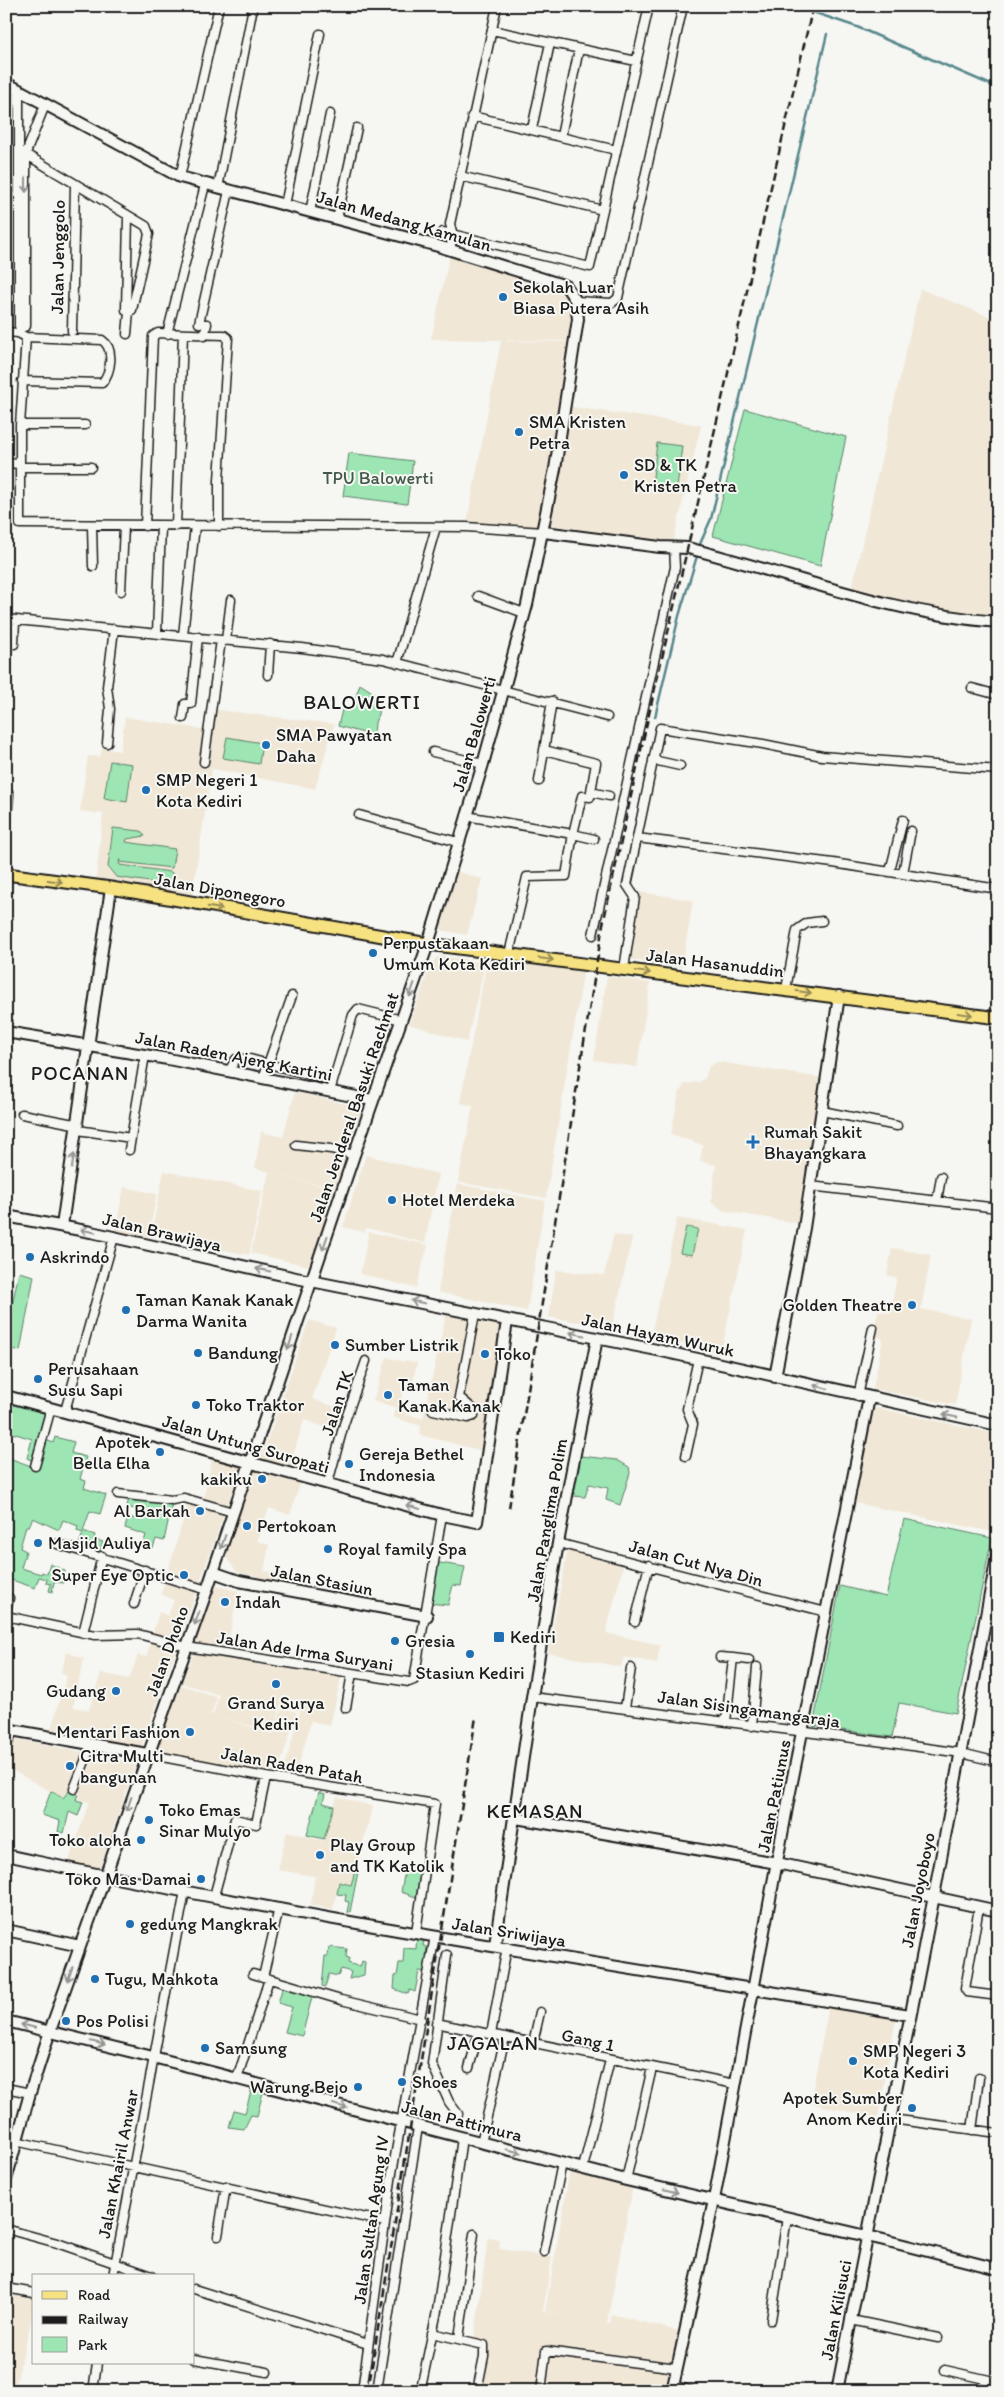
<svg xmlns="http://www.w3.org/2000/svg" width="1004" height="2397" viewBox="0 0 1004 2397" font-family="Itim,sans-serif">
<rect width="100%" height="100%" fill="#f6f6f2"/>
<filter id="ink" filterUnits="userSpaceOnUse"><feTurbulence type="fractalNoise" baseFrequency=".02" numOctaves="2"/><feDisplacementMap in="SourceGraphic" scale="10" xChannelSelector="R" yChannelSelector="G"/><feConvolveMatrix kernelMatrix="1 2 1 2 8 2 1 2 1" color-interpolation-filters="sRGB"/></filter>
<g filter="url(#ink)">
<!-- built -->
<path fill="#f0e7d6" d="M450,255L562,294L568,299L571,309L570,341L431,339Z
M920,289L998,320V618L966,615L852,588Z
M501,341L569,342L539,527L467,523Z
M571,407L701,425L673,543L551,525Z
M209,709L334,724L315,789L203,767V758L202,767L212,769L192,894L96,880L103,814L80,811L88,756L100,757L102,748L120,751L125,717L207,730Z
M455,871L482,879L467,935L440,930Z
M639,892L693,900L682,967L629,959Z
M442,956L485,963L467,1042L409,1024L431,965L436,958Z
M488,956L584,968L546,1198L458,1182L473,1106L460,1103Z
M607,976L650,983L637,1067L594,1060Z
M718,1062L822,1078L804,1224L724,1211L711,1202L716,1165L700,1161L703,1145L671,1134L679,1093L685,1084L699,1082L705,1078L709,1066Z
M295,1092L354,1106L359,1110L360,1115L335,1188L271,1173L339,1190L316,1262L309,1266L251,1253L269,1172L255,1168L261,1132L283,1137Z
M366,1155L438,1174L425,1243L367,1228L364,1232L343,1227Z
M164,1171L262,1191L249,1255L151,1235Z
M457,1184L545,1201L527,1311L438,1292Z
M124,1187L157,1194L148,1237L115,1231Z
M677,1218L747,1230L721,1353L651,1336Z
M369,1232L428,1245L416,1288L360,1274Z
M614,1234L632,1238L612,1328L549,1317L556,1270L604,1275Z
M892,1248L931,1255L921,1309L971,1319L955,1405L873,1389L883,1338L873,1336L878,1311L890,1313L897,1278L887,1275Z
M446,1315L504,1327L483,1451L419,1435L421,1426L393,1417L395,1407L373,1401L387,1357L404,1362L405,1360L417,1363L411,1389L404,1388L401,1400L408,1403L406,1414L423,1419Z
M309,1320L336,1328L312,1399L344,1410L337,1431L304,1420L289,1469L260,1461Z
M871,1407L998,1434V1509L993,1532L851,1502Z
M212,1459L241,1466L139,1753L50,1732L67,1676L61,1672L67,1652L84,1659L73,1707L89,1710L101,1673L129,1679L138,1655L146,1657L159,1612L168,1616L174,1600L161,1594L189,1501L203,1502Z
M256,1467L301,1480L290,1515L269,1508L257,1541L269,1545L264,1571L277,1573L276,1581L237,1572L224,1554Z
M568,1549L623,1566L606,1633L660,1645L657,1663L624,1657L621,1667L548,1653Z
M216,1586L238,1591L227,1649L194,1644Z
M194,1652L341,1677L330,1726L311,1721L296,1776L283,1773L300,1711L281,1706L273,1732L219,1717L273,1734L282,1708L297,1712L277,1774L161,1755L158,1746L181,1685L217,1697L211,1715H213L219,1695L182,1683Z
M12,1738L136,1763L98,1873L68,1864L89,1802L78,1799L80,1794L72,1790L65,1799L6,1767V1755Z
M337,1797L373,1806L351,1885L339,1882L333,1909L311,1905L315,1876L278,1870L287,1831L323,1841Z
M829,2006L896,2018L878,2118L810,2103Z
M570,2170L633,2186L607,2323H610L611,2314L678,2331L664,2391H480L486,2345L474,2343L488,2238L500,2240L499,2249L552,2257L543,2312L586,2319L545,2312Z
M6,2293L34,2299V2309L14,2391H6Z"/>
<!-- green -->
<path fill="#9de5b3" stroke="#5c8068" d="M745,409L846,437L820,566L713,536Z
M657,443L682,446L677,488L652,485Z
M349,453L413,461L407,504L343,496Z
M360,684L383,699L375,723L374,736L338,726L342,710L351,711Z
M227,737L262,743L259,764L223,758Z
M110,761L132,764L127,802L104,798Z
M113,828L141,831L145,836L127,839L126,842L175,849L172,868L120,862V859L119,862L120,865L171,872L175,877L173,884L170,885L116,877L108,867Z
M686,1227L698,1229L692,1255L680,1253Z
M19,1272L34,1276L20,1351L6,1347V1319H9Z
M9,1402L48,1413L44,1439L53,1443L55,1437L74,1442L71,1453L86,1457L80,1479L86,1481L84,1488L106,1495L100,1514L90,1511L83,1531L95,1535L94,1539L103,1542L100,1551L79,1544L83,1533L77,1531L78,1526L63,1520L59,1530L33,1518L29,1526H26L20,1548L26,1551L21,1568L41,1574L42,1572L47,1574L50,1564L65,1571L64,1583L54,1582L52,1592L49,1591L51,1584L46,1583L47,1579L39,1577L35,1588L6,1578V1468L9,1458L31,1466L33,1461L27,1458L32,1439L6,1431Z
M581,1456L617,1460L629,1467L630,1473L620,1505L606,1500L608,1488L589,1484L585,1497L573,1496Z
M129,1497L172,1503L164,1541L156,1539L153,1548L143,1545L146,1535L125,1528L128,1517L141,1520L143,1511L127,1507Z
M904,1519L992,1538L956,1713L899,1703L892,1737L813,1726L840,1586L886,1597Z
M434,1562L465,1567L461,1586L453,1585L448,1605L428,1603Z
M51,1791L63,1798L69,1791L78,1794L76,1800L83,1802L78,1816L69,1812L64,1833L58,1832L60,1821L42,1815Z
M319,1792L325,1794L323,1803L334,1806L324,1839L307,1835Z
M405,1870L421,1872L416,1897L401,1892Z
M355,1871L358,1872L350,1912H347L349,1902L345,1901L346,1895L337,1894L339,1882L351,1885Z
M417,1935L425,1936L423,1946L427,1947L426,1956L430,1957L428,1972L419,1971L415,1992L410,1990L408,1994L394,1989L395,1976H397L399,1963H403L404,1948L416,1949Z
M329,1947L347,1949L346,1957L349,1958L348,1963L360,1967L362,1961L365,1962L364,1975L349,1979L351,1972L341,1969L338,1976L329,1974L325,1987L322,1986L325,1956H328Z
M283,1986L313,1993L302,2036L285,2032L292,2007L278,2003Z
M252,2088L263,2092L257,2116L251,2115L244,2129L229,2127L234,2110L245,2113Z"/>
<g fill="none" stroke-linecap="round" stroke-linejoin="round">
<!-- stream -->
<path stroke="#57878b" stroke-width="2.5" d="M795,6L857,27L998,88
M700,544L711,519L827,34
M655,717L679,616L697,556"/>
<!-- street casing -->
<g stroke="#1c1c1c" stroke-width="11">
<path id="street" d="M492,30L636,61
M19,90V326L22,328L26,326V153L45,105
M472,116L616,150
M532,129L550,43
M561,136L579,49
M22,152L146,226L149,234L132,310L129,312
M460,176L603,210
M180,177L219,6
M218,188L252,12L251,6
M285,205L320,34
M310,212L330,114
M128,216L126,310L129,312
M337,219L357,128
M443,232L590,267L649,6
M450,250L453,235L450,224L497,6
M576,301L612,303L618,298L683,6
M72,331L75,184
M6,332L18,333L26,337L102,340C115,349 111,372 102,383L22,381
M127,334L129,312
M167,334L205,185
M204,336L207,324L199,323L229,191
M26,337L20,425V524L466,527L544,532
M20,425H85
M6,463L20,464
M20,467H91
M92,526L93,566
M145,526L153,336L158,333L224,335L228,338L219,480V526
M176,526L183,334
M121,591L124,526
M478,596L524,613
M6,619L302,648L383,659L607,717
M157,633L161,526
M183,635L195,526
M226,640L231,600
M6,645L14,644L15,620
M397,663L436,527
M268,675L270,644
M972,688L998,695
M183,718L185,704H191L198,637
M107,743L110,709L107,687L114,629
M544,750L596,763L590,797L582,796L573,834L594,839
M433,752L483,764
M653,760L680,766
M204,762L221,640
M998,770L822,756L763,744L660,728L637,838L833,863L998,889
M539,781L552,701
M6,789L9,794L6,838
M591,792L609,796
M359,815L458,842
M466,816L573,834L566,876L527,877L509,954
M890,871L903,820
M903,873L911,831
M593,935L675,567L674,547
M624,969L635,897L627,885L637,838
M786,989L797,930L807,923L822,921
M229,1071L236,1059H250L333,1081
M263,1078L292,996
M330,1091L353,1015L358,1009L402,1020
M822,1111L897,1126
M22,1114L79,1125
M78,1130L131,1138
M296,1145L331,1149L354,1155
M129,1150L145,1055
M810,1186L998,1208
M937,1201L941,1177
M858,1396L873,1328
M433,1410L468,1418L474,1416L473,1409L459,1397L475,1314
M65,1411L114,1237
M686,1456L693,1424L687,1409L698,1359
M35,1466L51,1408
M328,1483L344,1424L366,1361
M118,1494L172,1500L184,1498L233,1512
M558,1543L826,1612
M57,1544L207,1590
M134,1604L145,1570
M6,1611L9,1598
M6,1616L95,1635L138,1634L187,1647L409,1682L414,1680L442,1515
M985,1620L998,1623
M635,1622L649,1565
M83,1633L102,1556
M720,1657L733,1658L726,1722
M733,1658L749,1660
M532,1697L884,1742L961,1753L998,1762
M346,1708L352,1673
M625,1708L631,1668
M752,1726L757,1667
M6,1748L13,1731
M147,1754L266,1777L435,1804L416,1932
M74,1789L91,1746
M214,1896L235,1819L256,1824L266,1777
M979,1907L965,1989L967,1992L998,1996
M447,1955L432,2064L449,2102L458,2114
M253,1974L341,2000L421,2019
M263,1977L279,1908
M436,2023L735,2084
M491,2034L507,1947
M533,2043L540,2012
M469,2068L479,2032
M237,2079L269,1979
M6,2088L30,2093
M891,2119L998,2133
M972,2130L979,2078
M6,2139L385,2222
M481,2143L505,2037
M583,2168L610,2060
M626,2180L652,2068
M6,2229L57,2243L152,2276
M218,2236L226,2186
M544,2252L562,2163
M113,2276L185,1891
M6,2288L34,2293
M194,2289L368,2344
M771,2320L787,2218
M851,2320L938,2338
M432,2333L484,2345V2356L477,2391
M459,2338L474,2234
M194,2359L267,2372
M945,2370L998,2382
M673,2385L691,2391
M93,2391L97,2363
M362,2391L392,2173L435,1936
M377,2391L418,2127
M422,2391L421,2388L437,2311L462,2138
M541,2391L546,2351L677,2368"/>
</g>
<!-- secondary casing -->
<g stroke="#1c1c1c" stroke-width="14">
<path id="secondary" d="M6,83L180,177L438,246L566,286L576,301L578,319L555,469L527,605L483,764L428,944L354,1155L207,1590L50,2031L30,2093L6,2180
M544,532L660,547L688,548C791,574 891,614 998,622
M6,1032L168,1059L372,1100
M6,1216L91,1232L296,1278L657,1350L998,1425
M62,1226L111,888
M775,1377L804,1228L839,996
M6,1396L442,1515L477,1522L507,1321
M213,1572L239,1581L427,1616
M6,1729L147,1754
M516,1818L777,1863L998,1911
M6,1855C305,1920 608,1964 910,2015
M6,1930L80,1946
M495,1945L532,1697L558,1543L597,1338
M6,2021L153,2057L626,2180L884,2240L998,2269
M672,2391L713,2205L789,1797L869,1398
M837,2391L934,1896L998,1551"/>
</g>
<!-- primary casing -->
<g stroke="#1c1c1c" stroke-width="15">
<path id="primary" d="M6,874L111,888L428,944L998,1018"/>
</g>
<!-- street -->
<use href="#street" stroke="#f6f6f2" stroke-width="8"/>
<!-- secondary -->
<use href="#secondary" stroke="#f6f6f2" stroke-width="10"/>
<!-- primary -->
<use href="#primary" stroke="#f7e281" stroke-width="11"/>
<!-- rail -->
<path stroke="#1c1c1c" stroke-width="2.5" stroke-dasharray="8 4" stroke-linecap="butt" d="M509,1508L603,924L646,727L813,6
M368,2391L476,1717"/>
</g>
<!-- one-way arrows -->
<defs><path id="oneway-shaft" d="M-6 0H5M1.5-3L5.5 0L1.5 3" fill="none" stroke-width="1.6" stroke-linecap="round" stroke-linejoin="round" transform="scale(1.25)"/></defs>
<g stroke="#949492">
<use href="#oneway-shaft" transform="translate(26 185) rotate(90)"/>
<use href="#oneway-shaft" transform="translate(412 990) rotate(109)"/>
<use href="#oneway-shaft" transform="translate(73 1161) rotate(-81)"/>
<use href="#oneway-shaft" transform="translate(88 1231) rotate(-168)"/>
<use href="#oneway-shaft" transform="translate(325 1243) rotate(109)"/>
<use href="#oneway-shaft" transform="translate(263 1270) rotate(-169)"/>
<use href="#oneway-shaft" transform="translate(418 1302) rotate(-169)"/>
<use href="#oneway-shaft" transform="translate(577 1334) rotate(-168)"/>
<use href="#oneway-shaft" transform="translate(290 1343) rotate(108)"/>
<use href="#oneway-shaft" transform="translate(821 1387) rotate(-167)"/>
<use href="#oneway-shaft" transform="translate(950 1416) rotate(-169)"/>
<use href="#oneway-shaft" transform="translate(413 1507) rotate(-164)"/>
<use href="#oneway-shaft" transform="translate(223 1542) rotate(109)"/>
<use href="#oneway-shaft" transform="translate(197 1618) rotate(109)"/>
<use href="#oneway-shaft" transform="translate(129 1804) rotate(109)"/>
<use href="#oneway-shaft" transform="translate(70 1974) rotate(109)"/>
<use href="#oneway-shaft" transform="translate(28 2026) rotate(-167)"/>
<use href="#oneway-shaft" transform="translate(98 2043) rotate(14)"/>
<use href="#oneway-shaft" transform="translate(340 2106) rotate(15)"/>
<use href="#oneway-shaft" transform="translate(514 2151) rotate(14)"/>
<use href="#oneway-shaft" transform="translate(671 2191) rotate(13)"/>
</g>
<g stroke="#948954">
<use href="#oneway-shaft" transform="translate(55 881) rotate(8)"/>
<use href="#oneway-shaft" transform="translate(215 908) rotate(10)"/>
<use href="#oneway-shaft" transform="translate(546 959) rotate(8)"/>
<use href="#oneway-shaft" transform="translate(643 972) rotate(8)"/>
<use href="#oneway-shaft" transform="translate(804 992) rotate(8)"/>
<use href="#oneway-shaft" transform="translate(965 1014) rotate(8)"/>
</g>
</g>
<!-- markers -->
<g fill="#1f6fb2" stroke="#f6f6f2" stroke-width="2">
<circle cx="503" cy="297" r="5"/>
<circle cx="519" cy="432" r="5"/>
<circle cx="624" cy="475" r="5"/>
<circle cx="266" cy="745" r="5"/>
<circle cx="146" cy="790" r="5"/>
<circle cx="373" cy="953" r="5"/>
<path d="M750.5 1134.5h5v5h5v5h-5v5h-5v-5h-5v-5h5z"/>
<circle cx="392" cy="1200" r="5"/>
<circle cx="30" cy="1257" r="5"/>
<circle cx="912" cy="1305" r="5"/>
<circle cx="126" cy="1310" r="5"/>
<circle cx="335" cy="1345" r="5"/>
<circle cx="198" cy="1353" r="5"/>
<circle cx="485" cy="1354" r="5"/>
<circle cx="38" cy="1379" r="5"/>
<circle cx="388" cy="1395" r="5"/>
<circle cx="196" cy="1405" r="5"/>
<circle cx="160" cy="1452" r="5"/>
<circle cx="349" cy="1464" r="5"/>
<circle cx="262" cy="1479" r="5"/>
<circle cx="200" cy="1511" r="5"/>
<circle cx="247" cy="1526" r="5"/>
<circle cx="38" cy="1543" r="5"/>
<circle cx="328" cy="1549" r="5"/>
<circle cx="184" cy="1575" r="5"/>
<circle cx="225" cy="1602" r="5"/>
<rect x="493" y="1631" width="12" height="12" rx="2.5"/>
<circle cx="395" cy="1641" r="5"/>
<circle cx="470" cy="1654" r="5"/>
<circle cx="276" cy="1684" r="5"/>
<circle cx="116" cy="1691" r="5"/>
<circle cx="190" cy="1732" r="5"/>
<circle cx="70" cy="1766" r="5"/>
<circle cx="149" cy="1820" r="5"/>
<circle cx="141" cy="1840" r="5"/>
<circle cx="320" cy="1855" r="5"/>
<circle cx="201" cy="1879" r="5"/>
<circle cx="130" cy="1924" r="5"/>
<circle cx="95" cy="1979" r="5"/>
<circle cx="66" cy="2021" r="5"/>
<circle cx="205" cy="2048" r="5"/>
<circle cx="853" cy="2061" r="5"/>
<circle cx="402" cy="2082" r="5"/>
<circle cx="358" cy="2087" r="5"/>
<circle cx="912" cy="2108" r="5"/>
</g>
<g text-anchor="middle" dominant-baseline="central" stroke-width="4" stroke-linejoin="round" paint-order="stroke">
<!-- street labels -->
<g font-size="18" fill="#1c1c1c" stroke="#f6f6f2">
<text transform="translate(404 221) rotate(16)">Jalan Medang Kamulan</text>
<text transform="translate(58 257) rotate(-89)">Jalan Jenggolo</text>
<text transform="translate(474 734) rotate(-74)">Jalan Balowerti</text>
<text transform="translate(220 890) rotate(10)">Jalan Diponegoro</text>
<text transform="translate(715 963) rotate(7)">Jalan Hasanuddin</text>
<text transform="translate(234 1056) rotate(11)">Jalan Raden Ajeng Kartini</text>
<text transform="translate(354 1107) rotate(-71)">Jalan Jenderal Basuki Rachmat</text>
<text transform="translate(162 1232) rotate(13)">Jalan Brawijaya</text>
<text transform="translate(658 1335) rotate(12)">Jalan Hayam Wuruk</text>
<text transform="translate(337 1403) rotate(-72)">Jalan TK</text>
<text transform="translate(246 1444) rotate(16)">Jalan Untung Suropati</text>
<text transform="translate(547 1520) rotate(-80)">Jalan Panglima Polim</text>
<text transform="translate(696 1563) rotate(15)">Jalan Cut Nya Din</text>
<text transform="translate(322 1580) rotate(11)">Jalan Stasiun</text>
<text transform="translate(167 1651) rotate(-70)">Jalan Dhoho</text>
<text transform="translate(305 1651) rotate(9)">Jalan Ade Irma Suryani</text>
<text transform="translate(749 1709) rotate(8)">Jalan Sisingamangaraja</text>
<text transform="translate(292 1765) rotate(10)">Jalan Raden Patah</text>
<text transform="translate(774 1796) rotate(-79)">Jalan Patiunus</text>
<text transform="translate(918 1890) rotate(-79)">Jalan Joyoboyo</text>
<text transform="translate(509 1932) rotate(9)">Jalan Sriwijaya</text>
<text transform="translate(588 2040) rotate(12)">Gang 1</text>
<text transform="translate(462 2121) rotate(14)">Jalan Pattimura</text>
<text transform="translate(118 2164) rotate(-79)">Jalan Khairil Anwar</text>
<text transform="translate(371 2220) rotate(-82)">Jalan Sultan Agung IV</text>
<text transform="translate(836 2310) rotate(-79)">Jalan Kilisuci</text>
</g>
<!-- poi labels -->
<g font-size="18" fill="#1c1c1c" stroke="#f6f6f2" text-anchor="start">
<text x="513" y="287">Sekolah Luar<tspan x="513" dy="21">Biasa Putera Asih</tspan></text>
<text x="529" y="422">SMA Kristen<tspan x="529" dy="21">Petra</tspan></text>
<text x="634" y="465">SD &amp; TK<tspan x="634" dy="21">Kristen Petra</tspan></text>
<text x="276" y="735">SMA Pawyatan<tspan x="276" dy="21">Daha</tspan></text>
<text x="156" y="780">SMP Negeri 1<tspan x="156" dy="21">Kota Kediri</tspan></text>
<text x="383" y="943">Perpustakaan<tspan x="383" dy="21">Umum Kota Kediri</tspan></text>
<text x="764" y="1132">Rumah Sakit<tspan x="764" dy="21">Bhayangkara</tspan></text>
<text x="402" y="1200">Hotel Merdeka</text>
<text x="40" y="1257">Askrindo</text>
<text x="136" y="1300">Taman Kanak Kanak<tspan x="136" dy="21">Darma Wanita</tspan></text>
<text x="902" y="1305" text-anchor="end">Golden Theatre</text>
<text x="345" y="1345">Sumber Listrik</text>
<text x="208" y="1353">Bandung</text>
<text x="495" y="1354">Toko</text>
<text x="48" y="1369">Perusahaan<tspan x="48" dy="21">Susu Sapi</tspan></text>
<text x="398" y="1385">Taman<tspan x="398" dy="21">Kanak Kanak</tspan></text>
<text x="206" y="1405">Toko Traktor</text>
<text x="150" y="1442" text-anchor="end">Apotek<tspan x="150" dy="21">Bella Elha</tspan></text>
<text x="359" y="1454">Gereja Bethel<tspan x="359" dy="21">Indonesia</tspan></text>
<text x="252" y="1479" text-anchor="end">kakiku</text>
<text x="190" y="1511" text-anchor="end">Al Barkah</text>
<text x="257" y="1526">Pertokoan</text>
<text x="48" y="1543">Masjid Auliya</text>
<text x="338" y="1549">Royal family Spa</text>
<text x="174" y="1575" text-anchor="end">Super Eye Optic</text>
<text x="235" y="1602">Indah</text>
<text x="510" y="1637">Kediri</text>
<text x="405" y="1641">Gresia</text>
<text x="470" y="1673" text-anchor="middle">Stasiun Kediri</text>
<text x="106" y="1691" text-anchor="end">Gudang</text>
<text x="276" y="1703" text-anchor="middle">Grand Surya<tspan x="276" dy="21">Kediri</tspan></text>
<text x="180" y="1732" text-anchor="end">Mentari Fashion</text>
<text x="80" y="1756">Citra Multi<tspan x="80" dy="21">bangunan</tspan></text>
<text x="159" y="1810">Toko Emas<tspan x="159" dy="21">Sinar Mulyo</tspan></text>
<text x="131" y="1840" text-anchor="end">Toko aloha</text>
<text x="330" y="1845">Play Group<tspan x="330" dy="21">and TK Katolik</tspan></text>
<text x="191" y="1879" text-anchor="end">Toko Mas Damai</text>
<text x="140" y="1924">gedung Mangkrak</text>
<text x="105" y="1979">Tugu, Mahkota</text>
<text x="76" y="2021">Pos Polisi</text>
<text x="215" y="2048">Samsung</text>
<text x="863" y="2051">SMP Negeri 3<tspan x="863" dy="21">Kota Kediri</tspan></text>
<text x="412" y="2082">Shoes</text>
<text x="348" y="2087" text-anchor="end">Warung Bejo</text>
<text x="902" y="2098" text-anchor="end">Apotek Sumber<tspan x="902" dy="21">Anom Kediri</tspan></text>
</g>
<!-- park labels -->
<g font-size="18" fill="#435849" stroke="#f6f6f2">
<text x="378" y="478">TPU Balowerti</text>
</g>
<!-- quarter labels -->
<g font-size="20" letter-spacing="1" fill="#1c1c1c" stroke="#f6f6f2">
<text x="362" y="702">BALOWERTI</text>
<text x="80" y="1073">POCANAN</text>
<text x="535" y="1811">KEMASAN</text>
<text x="493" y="2043">JAGALAN</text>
</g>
</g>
<!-- margin -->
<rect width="1004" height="2397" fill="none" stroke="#f6f6f2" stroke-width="25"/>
<rect x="12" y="12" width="979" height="2372" fill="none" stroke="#1c1c1c" stroke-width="2" filter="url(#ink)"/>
<!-- legend -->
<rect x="32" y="2274" width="162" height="90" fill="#f6f6f2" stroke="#9f9f9c"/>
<rect x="42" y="2291" width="25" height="8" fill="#f7e281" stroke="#9f9f9c"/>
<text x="78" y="2300" font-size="15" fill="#1c1c1c">Road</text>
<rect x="42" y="2316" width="25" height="8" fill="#1c1c1c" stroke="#9f9f9c"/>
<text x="78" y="2324" font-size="15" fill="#1c1c1c">Railway</text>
<rect x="42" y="2337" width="25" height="15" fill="#9de5b3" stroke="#9f9f9c"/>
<text x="78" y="2350" font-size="15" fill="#1c1c1c">Park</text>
</svg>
